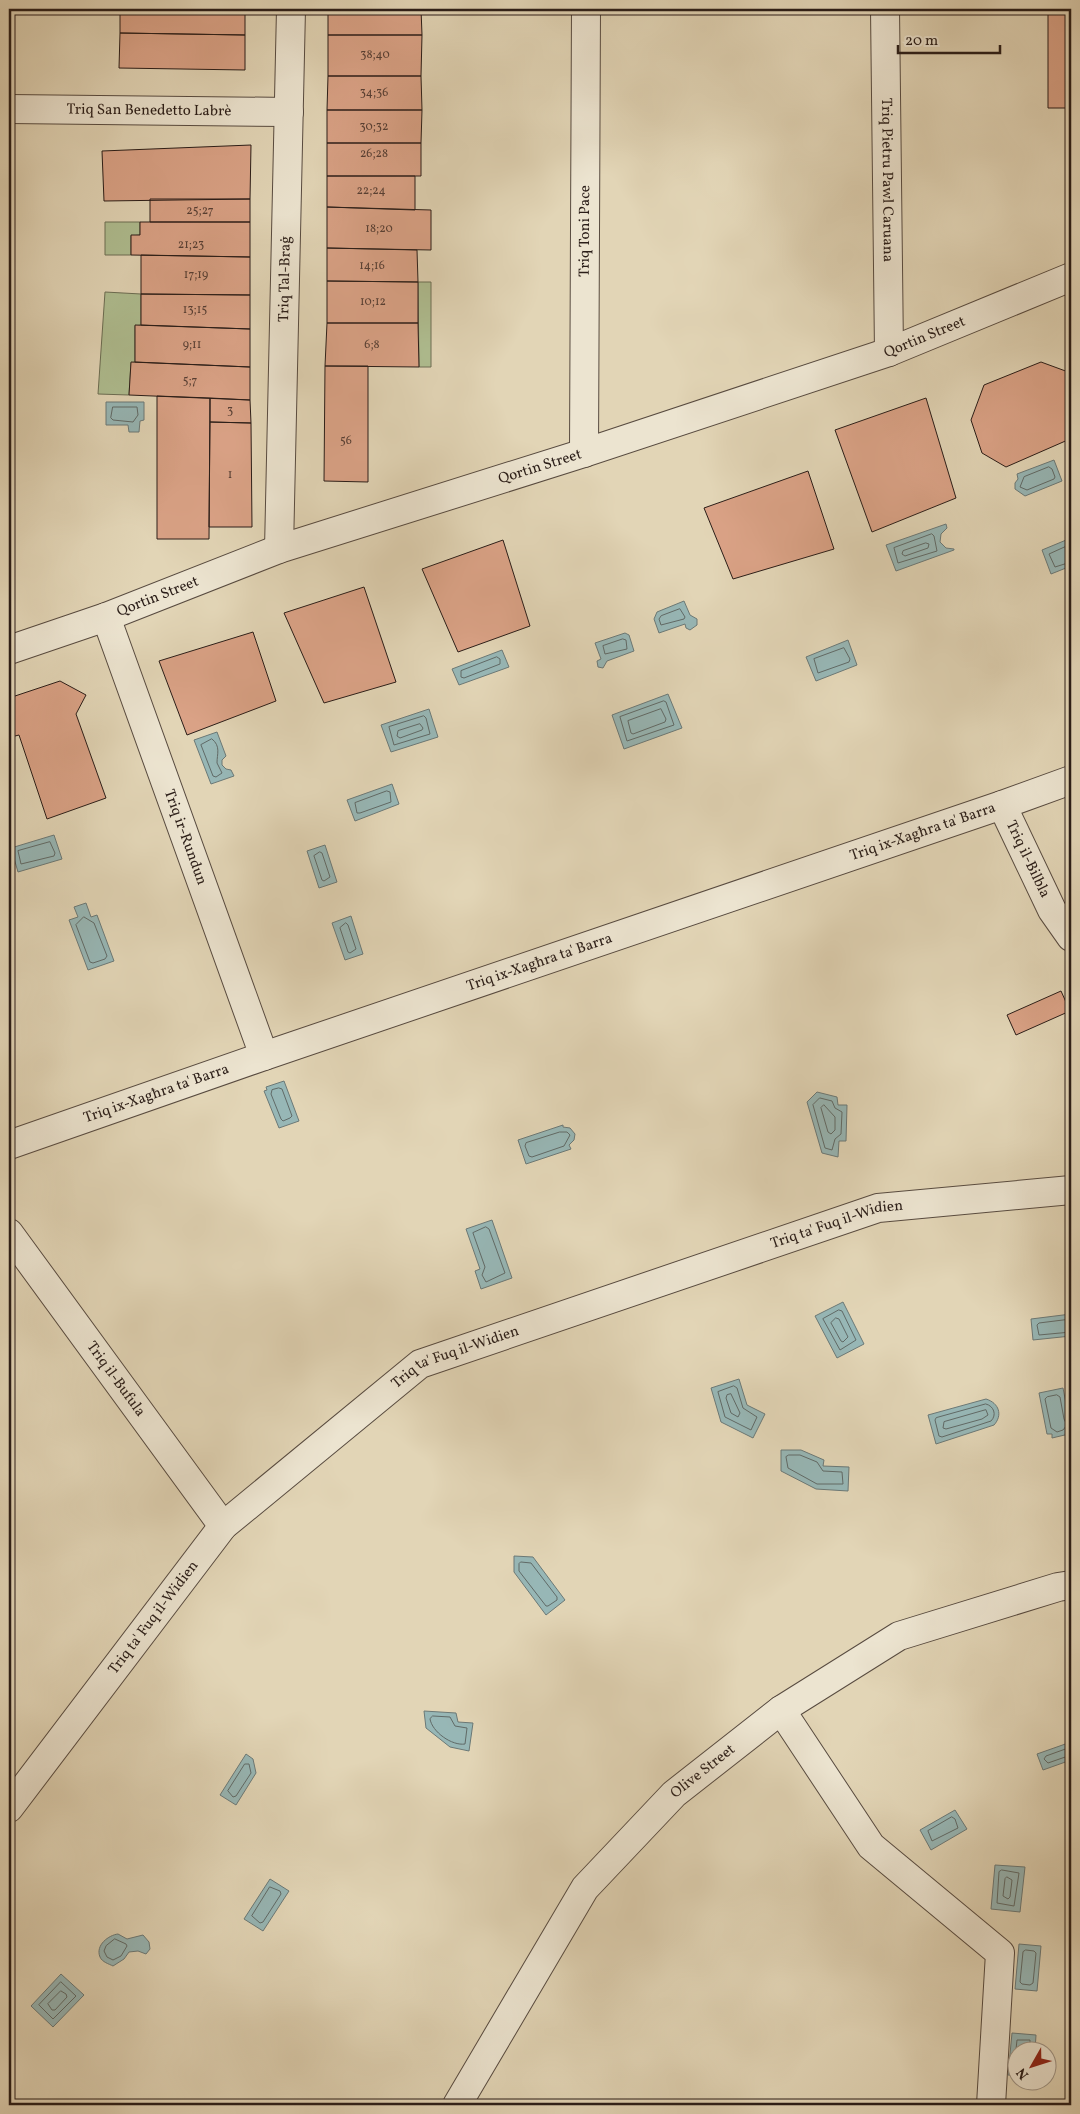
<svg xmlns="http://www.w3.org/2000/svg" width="1080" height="2114" viewBox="0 0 1080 2114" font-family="Vollkorn,serif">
<rect width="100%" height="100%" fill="#e2d5b6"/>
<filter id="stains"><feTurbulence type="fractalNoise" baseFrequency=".004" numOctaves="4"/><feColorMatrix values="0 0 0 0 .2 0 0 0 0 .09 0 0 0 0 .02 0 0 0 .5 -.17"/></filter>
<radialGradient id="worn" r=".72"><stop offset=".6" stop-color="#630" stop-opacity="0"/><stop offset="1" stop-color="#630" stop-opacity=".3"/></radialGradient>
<!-- green -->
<path fill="#afbe91" stroke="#6c6e54" d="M105,222H140V235L131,236V255H105Z
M418,282H431V367H419Z
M105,292L141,294V325L135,326V362L131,363L129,395L98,394Z"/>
<!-- water -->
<path fill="#97b7b6" stroke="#6b7977" d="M106,402H144V420L140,421L139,432H129L128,425H106Z
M1054,460L1062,481L1025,496L1015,489V483L1018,479L1017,474Z
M946,524L947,528L941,534L940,542L946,548L954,549V550L896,571L886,545Z
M1071,538V566L1051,574L1042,550Z
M684,601L690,615L697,619V625L690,630L686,628L685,624L659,633L654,619L657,612Z
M625,633L629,635L634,651L607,661L603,668L598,667L597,661L601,659L595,643Z
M848,640L857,665L816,681L806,657Z
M502,650L509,667L459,685L452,669Z
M668,694L682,728L624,749L612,715Z
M429,709L438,737L391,752L381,725Z
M217,732L226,756L222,760V765L226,769L231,770L234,776L211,784L194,740Z
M392,784L399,804L355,821L347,800Z
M54,835L62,859L18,872L11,848Z
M325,845L337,882L319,888L307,851Z
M86,903L91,917L97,915L114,961L88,970L69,920L78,917L74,907Z
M351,916L363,954L345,960L332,923Z
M284,1081L299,1121L279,1128L264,1091L267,1090L266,1087Z
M817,1092L837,1097L838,1105H847L846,1141H839L838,1157L822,1153L807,1102Z
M563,1125V1127L570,1128L575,1134L574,1140L569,1145L571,1149L526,1164L518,1140Z
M492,1220L512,1278L481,1289L475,1271L480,1269L466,1229Z
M843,1302L864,1344L837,1358L815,1316Z
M1071,1314V1336L1033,1340L1031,1319Z
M739,1379L747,1405L765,1414L753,1438L721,1422L711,1388Z
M1063,1388L1071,1430L1068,1431L1069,1434L1052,1438V1434H1047L1039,1393Z
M986,1399C999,1403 1003,1415 994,1425L936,1444L928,1415Z
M781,1450H801L824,1460L823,1466L849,1467L848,1491L816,1489L781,1471Z
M514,1556L533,1557L565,1600L546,1615L514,1572Z
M424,1711L456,1713L458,1722L473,1723L469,1751L450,1747L426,1728Z
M1071,1742V1760L1043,1770L1037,1754Z
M246,1754L253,1759L256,1773L236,1805L220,1795Z
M955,1810L967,1829L931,1850L920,1830Z
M995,1865L1025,1867L1020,1912L991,1909Z
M270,1879L289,1891L263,1931L244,1919Z
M118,1934L127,1939L143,1935L149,1942L150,1949L146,1954L138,1951L129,1952L124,1959L113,1966C109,1964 102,1962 100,1957C95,1945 109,1935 118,1934Z
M1019,1944L1041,1946L1037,1991L1015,1989Z
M61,1974L84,1995L53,2027L31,2006Z
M1012,2033L1036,2035L1035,2051L1018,2052L1017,2076L1008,2075Z"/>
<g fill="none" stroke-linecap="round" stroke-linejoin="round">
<!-- shore -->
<path stroke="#606a67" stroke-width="1" d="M113,407H137L138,415L133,422L113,420L111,418Z
M1049,467L1052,469L1055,477L1054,479L1027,490L1020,487L1024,477Z
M932,534L934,536L937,551L898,563L894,548Z
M926,543L929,544L928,548L905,556L902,554L903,551Z
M1071,544L1049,554L1055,567L1071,562
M680,609L685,617L684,619L661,625L659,619L661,616Z
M623,639L626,640L627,649L605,654L603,646Z
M844,648L850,659L849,662L818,673L814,659Z
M497,657L500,659V664L464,678L461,677V671Z
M664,701L666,702L674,725L627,741L620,717Z
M661,709L666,719L665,722L633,734L631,733L628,721Z
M424,716L426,718L430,734L394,745L389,727Z
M420,724L423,728L422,730L400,738L397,736L398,731Z
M212,739C221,746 217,754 217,763L222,773L216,777L213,776L201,745Z
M387,791L390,792L391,802L360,813H357L355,803Z
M50,842L55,853L54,856L21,864L18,851Z
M320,852L322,853L330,877L324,881L322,880L314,856Z
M84,917L94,923L107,956L105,959L93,963L90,962L76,925Z
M346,923L348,925L356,949L350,953L348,952L340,928Z
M279,1088L282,1089L292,1116L290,1118L283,1121L281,1119L271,1094L272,1090Z
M820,1098L832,1101L835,1108L842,1112L841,1134L835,1139L832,1150L825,1148L813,1105Z
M824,1105L835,1117V1130L831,1134L828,1132L821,1108Z
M560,1132H567L570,1135L564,1146L532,1157L529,1156L525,1146L526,1143Z
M486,1227L489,1229L505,1273L486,1282L482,1275L485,1267L473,1233Z
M839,1310L842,1311L856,1340L840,1350L823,1319Z
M836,1318L839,1319L848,1337L843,1342L841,1341L831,1323Z
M1071,1319L1039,1323L1037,1325L1039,1335L1071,1332
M734,1386L737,1388L743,1408L757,1417L751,1430L725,1417L718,1392Z
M731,1394L740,1413L738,1417L731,1413L726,1398L727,1395Z
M1057,1395L1060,1397L1064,1419L1067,1425L1063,1430L1057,1432L1051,1428L1045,1399L1047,1397Z
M986,1404C994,1406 997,1415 991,1421L942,1437L939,1436L935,1420L936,1418Z
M986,1410L988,1415L982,1419L946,1429L943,1428L944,1422Z
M789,1455H800L817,1462L823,1471L842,1472L843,1484H817L788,1468L786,1457Z
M521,1562L531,1563L557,1597V1600L548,1606H546L519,1571V1564Z
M433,1716L450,1717L455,1726L467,1728L465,1744C452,1746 432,1732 430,1719Z
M1071,1747L1046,1756L1044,1759L1048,1763L1071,1755
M245,1764H249L251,1773L236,1796L233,1797L228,1791Z
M952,1817L955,1819L958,1828L932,1841L928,1831Z
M1002,1870L1019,1873L1014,1906L997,1903L999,1872Z
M1007,1877L1012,1880L1010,1897L1008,1899L1003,1896L1005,1879Z
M270,1887L280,1891L281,1894L263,1922L260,1923L252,1916Z
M115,1939L126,1944L127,1946L121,1956L113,1960L107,1957L104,1951L106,1946Z
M1026,1950L1034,1951L1036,1953L1033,1983L1030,1985L1022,1984L1020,1982L1023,1952Z
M61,1982L76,1996L53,2019L39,2005Z
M61,1991L66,1994L67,1997L55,2010H52L48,2004Z
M1018,2071L1014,2068L1017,2040H1030V2052"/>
</g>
<!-- building -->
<path fill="#daa286" stroke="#2a1d18" d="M120,9H245V35L120,33Z
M328,9H421L422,35H328Z
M1048,9H1071V108H1048Z
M120,33L245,35V70L119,68Z
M328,35H422L421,76H328Z
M328,76H421L422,110H327Z
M327,110H422L421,143H327Z
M327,143H421V176H327Z
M251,145L250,199L104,201L102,151Z
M327,176H415V210L327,207Z
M150,199H250V222H150Z
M327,207L431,210V250L327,248Z
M140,222H250V257L131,255V235H140Z
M327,248L417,250L418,282L327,281Z
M141,255L250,257V295L141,294Z
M327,281L418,282V323H327Z
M141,294L250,295V329L141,325Z
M327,323H418L419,367L325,366Z
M135,325L250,329V367L135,362Z
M131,362L250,367V400L129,395Z
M1041,362L1071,373V434L1070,439L1006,467L982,453L971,420L984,385Z
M325,366H368V482L324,481Z
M157,396L210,398L209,539H157Z
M210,398L250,400L251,423L210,422Z
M926,398L956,498L872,532L835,430Z
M210,422L251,423L252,527H209Z
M808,471L834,549L733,579L704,508Z
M503,540L530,626L458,652L422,569Z
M364,587L396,682L324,703L284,613Z
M253,632L276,701L187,735L159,661Z
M60,681L86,695L76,714L106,798L47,819L19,735L11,737L9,731V698Z
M1061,991L1070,1011L1016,1035L1007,1015Z"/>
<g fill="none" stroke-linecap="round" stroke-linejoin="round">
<!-- minor casing -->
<g stroke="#584b40" stroke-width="30">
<g id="minor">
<path id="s1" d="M885,9L889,352"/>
<path id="s2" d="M9,109L289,112"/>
<path id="s3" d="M584,453L586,9"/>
<path id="s4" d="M279,549L291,9"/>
<path id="s5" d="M106,617L264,1056"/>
<path id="s6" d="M9,650L106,617L279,549L584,453L889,352L1071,277"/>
<path id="s7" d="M1002,805L1052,910L1071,937"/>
<path id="s8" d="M9,1145L264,1056L1002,805L1071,780"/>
<path id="s9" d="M9,1233L223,1526"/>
<path d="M781,1710L871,1846L1000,1953L991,2105"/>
<path id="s10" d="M9,1808L223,1526L420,1364L878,1208L1071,1190"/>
<path id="s11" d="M457,2105L585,1888L674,1794L781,1710L899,1636L1058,1587L1071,1585"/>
</g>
</g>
<!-- minor -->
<use href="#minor" stroke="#ece4d0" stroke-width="28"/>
</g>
<g text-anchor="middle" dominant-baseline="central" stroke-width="4.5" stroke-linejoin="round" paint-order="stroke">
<!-- number labels -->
<g font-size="12" fill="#563e34">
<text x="375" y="55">38;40</text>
<text x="374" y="93">34;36</text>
<text x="374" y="127">30;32</text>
<text x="374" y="154">26;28</text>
<text x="371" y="191">22;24</text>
<text x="200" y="211">25;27</text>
<text x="379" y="229">18;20</text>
<text x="191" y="245">21;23</text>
<text x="372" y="266">14;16</text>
<text x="196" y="275">17;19</text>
<text x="373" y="302">10;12</text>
<text x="195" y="310">13;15</text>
<text x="192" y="345">9;11</text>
<text x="372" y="345">6;8</text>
<text x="190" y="381">5;7</text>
<text x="230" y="411">3</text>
<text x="346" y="441">56</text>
<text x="230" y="475">1</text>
</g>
<!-- street labels -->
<g font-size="15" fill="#2a1d18" stroke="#ece4d0">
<text stroke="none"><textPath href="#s2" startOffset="140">Triq San Benedetto Labrè</textPath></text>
<text stroke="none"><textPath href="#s1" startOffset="171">Triq Pietru Pawl Caruana</textPath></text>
<text stroke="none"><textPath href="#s3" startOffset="222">Triq Toni Pace</textPath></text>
<text stroke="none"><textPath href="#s4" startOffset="270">Triq Tal-Braġ</textPath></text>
<text stroke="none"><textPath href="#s6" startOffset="968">Qortin Street</textPath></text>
<text stroke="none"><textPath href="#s6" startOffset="562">Qortin Street</textPath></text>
<text stroke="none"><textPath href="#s6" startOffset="158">Qortin Street</textPath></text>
<text stroke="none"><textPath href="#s8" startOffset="966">Triq ix-Xagħra ta' Barra</textPath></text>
<text stroke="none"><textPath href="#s5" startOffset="234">Triq ir-Rundun</textPath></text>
<text stroke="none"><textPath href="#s7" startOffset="60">Triq il-Bilbla</textPath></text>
<text stroke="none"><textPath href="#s8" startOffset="561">Triq ix-Xagħra ta' Barra</textPath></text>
<text stroke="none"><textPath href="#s8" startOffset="156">Triq ix-Xagħra ta' Barra</textPath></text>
<text stroke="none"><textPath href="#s10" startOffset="1049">Triq ta' Fuq il-Widien</textPath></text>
<text stroke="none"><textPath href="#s10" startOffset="644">Triq ta' Fuq il-Widien</textPath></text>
<text stroke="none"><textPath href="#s9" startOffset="181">Triq il-Bufula</textPath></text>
<text stroke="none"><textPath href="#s10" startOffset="239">Triq ta' Fuq il-Widien</textPath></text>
<text stroke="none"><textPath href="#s11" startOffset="418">Olive Street</textPath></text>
</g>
</g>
<!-- margin -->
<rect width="1080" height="2114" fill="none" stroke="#e2d5b6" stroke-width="30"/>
<rect x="10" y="10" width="1060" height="2094" fill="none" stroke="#2a1d18" stroke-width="2.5"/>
<rect x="15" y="15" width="1050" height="2084" fill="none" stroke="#2a1d18"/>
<!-- north arrow -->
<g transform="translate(1032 2066) rotate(231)"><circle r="24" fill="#ece4d0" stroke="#9e9486"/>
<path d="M0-4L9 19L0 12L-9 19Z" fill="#8f2418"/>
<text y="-8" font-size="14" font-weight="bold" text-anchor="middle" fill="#2a1d18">N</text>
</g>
<!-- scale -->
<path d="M898 45v8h102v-8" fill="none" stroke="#2a1d18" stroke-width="2.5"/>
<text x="905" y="45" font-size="15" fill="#2a1d18" stroke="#ece4d0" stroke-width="4" paint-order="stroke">20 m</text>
<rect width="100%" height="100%" filter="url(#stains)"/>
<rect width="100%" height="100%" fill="url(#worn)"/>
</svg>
